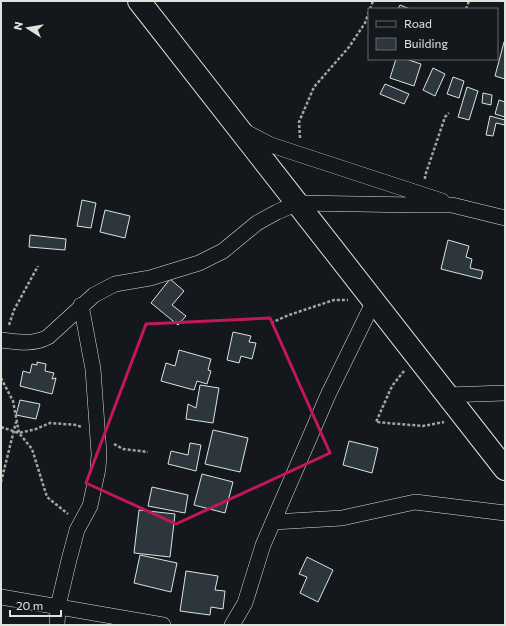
<svg xmlns="http://www.w3.org/2000/svg" width="506" height="626" viewBox="0 0 506 626" font-family="Commissioner,sans-serif">
<rect width="100%" height="100%" fill="#14181c"/>
<!-- building -->
<path fill="#2c363c" stroke="#d8e6dc" d="M400,5L410,9H398Z
M504,42H505V79L495,76Z
M396,59H406L421,64L414,86L390,78Z
M433,68L445,74L435,96L423,90Z
M453,77L464,81L459,98L447,94Z
M385,84L409,94L404,104L380,94Z
M467,87L478,91L469,120L458,117Z
M483,93L492,95L491,105L482,103Z
M499,100L505,102V117L495,114Z
M490,116L505,120V125L496,123L493,136L486,135Z
M82,200L96,203L91,228L77,226Z
M105,210L130,216L125,238L100,232Z
M30,235L66,239L65,250L29,247Z
M448,240L469,246L466,257L472,259L470,268L483,271L481,279L441,269Z
M170,279L184,291L172,305L186,316L178,325L151,303Z
M233,332L251,336L249,342L256,343L252,359L241,356L239,363L227,360Z
M179,350L211,359L208,370L211,371L207,384L197,381L194,390L161,381L166,363L175,366Z
M37,362L46,364L45,371L54,373L52,379L56,378L52,394L20,386L23,371L30,373L32,364L37,365Z
M200,385L219,388L213,423L186,419L188,404L196,408Z
M20,400L40,404L36,419L16,415Z
M213,430L248,438L240,472L205,464Z
M349,441L378,448L372,473L343,465Z
M190,443L201,445L196,471L168,464L171,451L188,455Z
M202,474L233,482L225,513L194,505Z
M152,487L188,495L185,513L148,506Z
M139,510L175,514L170,557L134,553Z
M140,555L177,563L171,592L134,583Z
M307,557L333,570L318,602L300,593L307,577L299,574Z
M186,571L218,576L215,590L225,591L223,609L211,607L210,615L180,611Z"/>
<g fill="none" stroke-linecap="round" stroke-linejoin="round">
<!-- street casing -->
<g stroke="#d8e6dc" stroke-width="16">
<path id="street" d="M244,131L271,145L442,201
M1,340C17,342 33,345 48,337L94,295L115,284L150,278L199,263L223,251L257,223L277,212L298,203L416,205H452L505,218
M447,395L505,393
M273,522L342,518L415,502L505,513
M1,597L163,625
M57,625L58,606L69,560L77,530L90,506L98,469L99,454L93,369L81,305
M232,625L245,603L263,545L328,395L374,301"/>
</g>
<!-- secondary casing -->
<g stroke="#d8e6dc" stroke-width="24">
<path id="secondary" d="M139,1L505,469"/>
</g>
<!-- path -->
<path stroke="#9da8a2" stroke-width="2.5" stroke-dasharray="3 2" stroke-linecap="butt" d="M370,9L373,1
M466,9L469,1
M300,138L299,122L314,87L349,47L365,23L369,12
M425,179V176L445,117L449,113
M271,323L289,315L334,300H348
M9,325L14,310L38,266
M404,371L392,386L376,422L423,426L444,422
M1,378L13,401L19,433L32,449L47,497L68,514
M1,427L19,433L36,429L50,423L77,425L81,427
M114,444L123,449L148,452
M1,482L16,422"/>
<!-- street -->
<use href="#street" stroke="#14181c" stroke-width="15"/>
<!-- secondary -->
<use href="#secondary" stroke="#14181c" stroke-width="22"/>
</g>
<!-- marked area -->
<path fill="none" stroke="#c2185b" stroke-width="3" stroke-linejoin="round" d="M270,318L330,453L176,524L86,483L146,324Z"/>
<!-- border -->
<rect width="506" height="626" fill="none" stroke="#d8e6dc" stroke-width="4"/>
<!-- legend -->
<rect x="368" y="8" width="130" height="52" fill="#14181c" stroke="#626a69"/>
<rect x="376" y="21" width="20" height="6" fill="#14181c" stroke="#626a69"/>
<text x="404" y="28" font-size="12" fill="#d8e6dc">Road</text>
<rect x="376" y="38" width="20" height="12" fill="#2c363c" stroke="#626a69"/>
<text x="404" y="48" font-size="12" fill="#d8e6dc">Building</text>
<!-- north arrow -->
<g transform="translate(28 28) rotate(282)" stroke="#14181c" stroke-width="3" paint-order="stroke">
<path d="M0-3L7 15L0 10L-7 15Z" fill="#d8e6dc"/>
<text y="-6" font-size="11" font-weight="bold" text-anchor="middle" fill="#d8e6dc">N</text>
</g>
<!-- scale -->
<path d="M10 610v6h51v-6" fill="none" stroke="#d8e6dc" stroke-width="2"/>
<text x="16" y="610" font-size="12" fill="#d8e6dc" stroke="#14181c" stroke-width="3" paint-order="stroke">20 m</text>
</svg>
